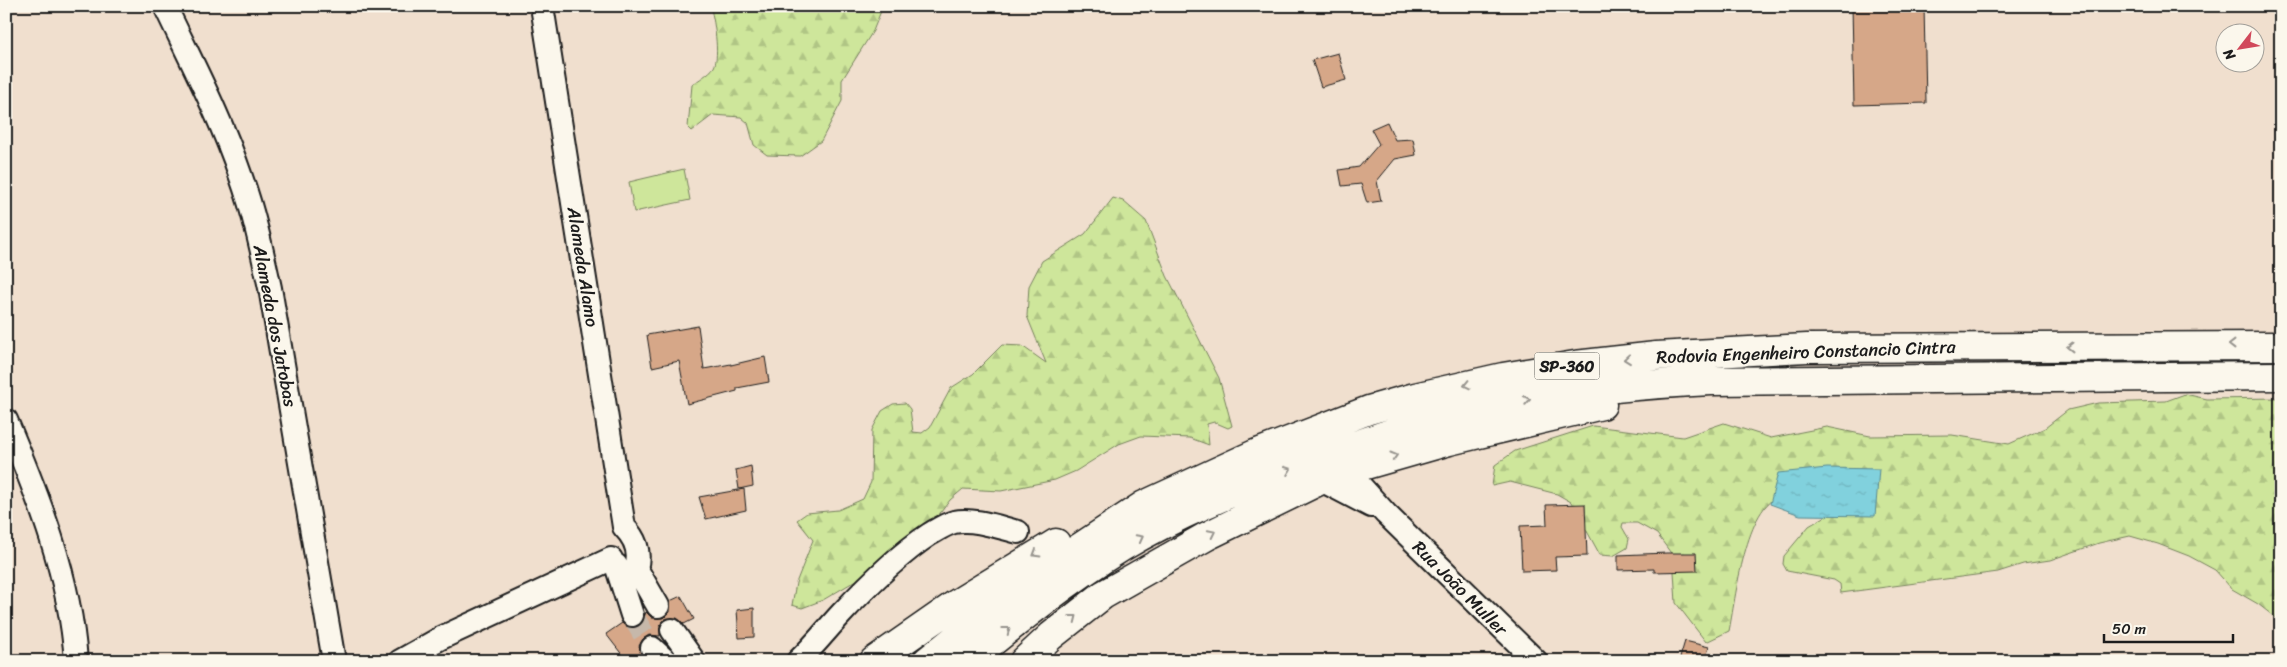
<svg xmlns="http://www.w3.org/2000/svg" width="2287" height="667" viewBox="0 0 2287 667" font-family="Sriracha,sans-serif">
<defs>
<pattern id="forest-firs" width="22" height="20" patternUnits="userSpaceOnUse" patternTransform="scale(1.25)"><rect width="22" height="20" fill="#cee69b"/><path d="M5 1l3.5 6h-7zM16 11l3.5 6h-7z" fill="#b0c585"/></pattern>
<pattern id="water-ripples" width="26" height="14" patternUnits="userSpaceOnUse" patternTransform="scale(1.25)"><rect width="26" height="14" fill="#81d1dd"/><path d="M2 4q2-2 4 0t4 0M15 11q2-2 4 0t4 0" fill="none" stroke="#6fb3bd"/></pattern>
</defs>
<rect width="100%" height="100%" fill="#f0dfce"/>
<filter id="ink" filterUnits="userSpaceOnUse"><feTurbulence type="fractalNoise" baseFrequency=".02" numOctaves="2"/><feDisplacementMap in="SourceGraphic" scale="10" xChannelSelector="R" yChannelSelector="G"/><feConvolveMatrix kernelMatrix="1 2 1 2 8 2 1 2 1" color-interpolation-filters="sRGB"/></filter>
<g filter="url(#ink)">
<!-- green -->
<path fill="#cee69b" stroke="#75815c" d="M684,169L690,200L634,212L629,182Z"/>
<!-- forest -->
<path fill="url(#forest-firs)" stroke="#75815c" d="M710,6H883L873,31L842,80V101L821,141L800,156L767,155L754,145L748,123L741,117L713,115L692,131L688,127L692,85C698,80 709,74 714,67C720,56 714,17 710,6Z
M1113,198L1123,201L1146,221L1167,276L1219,378L1232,426L1228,428L1214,422L1207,424L1209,445L1190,438L1141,436L1119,444L1076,471L1055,480L1001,491L963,489L950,500L926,532L899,555L823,600L802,608L792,605L796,583L813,540L797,520L807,513L838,510L863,499L871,482L872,430L882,411L893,404L905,403L910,409L913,432L922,433L930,427L951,388L973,374L1002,345L1022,346L1046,363L1027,316L1029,286L1042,261L1085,234Z
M2185,394L2207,399L2281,398V622L2258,604L2232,589L2215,570L2189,556L2158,544L2130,536L2099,543L2050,560L2023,564L1998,572L1841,593L1840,584L1834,580L1787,571L1783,564L1784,556L1809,526L1855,499C1833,498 1804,494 1782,496C1746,501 1735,602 1729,631L1706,642L1676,603L1673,556L1657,534L1637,523H1623L1622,527L1629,539L1627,548L1613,556L1600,555L1571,502L1557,494L1510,482L1492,486L1495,465L1515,451L1593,426L1683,437L1724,423L1771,438L1827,427L1870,436L1952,435L2009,444L2045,428L2068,410L2098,403L2166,401Z"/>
<!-- water -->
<path fill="url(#water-ripples)" stroke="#598990" d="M1827,468L1879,469L1875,516L1800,515L1770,504L1778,473Z"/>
<!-- building -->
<path fill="#d6a788" stroke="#1c1c1c" d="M1852,6H1924L1926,103L1854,105Z
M1338,53L1346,80L1321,87L1312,60Z
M1387,122L1395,140L1413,139L1416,155L1395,159L1377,181L1381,201L1367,203L1361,184L1342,186L1339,170L1359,167L1379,144L1371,129Z
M698,326L704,369L731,364V365L765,357L769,382L737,388V391L687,404L679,361L652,367L647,335Z
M751,466L753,486L739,489L736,470Z
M744,489L746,510L706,519L699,497Z
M1585,504L1587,556L1555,557L1556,570L1522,571L1520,526L1547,525L1546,505Z
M1667,553H1696L1697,571L1654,572V569L1618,570V555Z
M681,596L694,619L684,624L677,618L665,619L660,625V636L649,635L643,639L639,646L642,655L634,661H627L606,634L622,623L629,628L636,627L642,623L646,612L652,618H664L670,612V601Z
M754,608V637L739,638L737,610Z
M1685,641L1709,647L1705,661H1679Z"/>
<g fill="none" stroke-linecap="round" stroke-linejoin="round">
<!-- minor-tunnel -->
<path stroke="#c6b8aa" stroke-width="22" stroke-dasharray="22 11" stroke-linecap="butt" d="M632,615L652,648"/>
<!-- minor casing -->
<g stroke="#1c1c1c" stroke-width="26">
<path id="minor" d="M165,6C192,63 221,118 241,177C254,213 262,251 270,288L334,661
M542,6L624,527C635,538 641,552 636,568L658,606
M6,420C39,498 70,576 76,661
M1355,468L1356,481L1386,514L1536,661
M1321,480L1371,506
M616,565L632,615
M672,630L694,661
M652,648L666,661
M400,661L441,638L611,559
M798,661C814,646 827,629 842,613C868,585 898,555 930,534C937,530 946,524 954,522C974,518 998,527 1018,532"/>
</g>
<!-- highway casing -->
<g stroke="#1c1c1c" stroke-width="31">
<path id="highway" d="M874,661L956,604L1056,543
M927,661L1020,587L1144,505L1255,454L1369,410L1415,397L1503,377L1575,365L1656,356L1807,348L2281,346
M969,661C1018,621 1068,580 1122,547C1176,515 1234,491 1292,469C1352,446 1413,423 1477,409C1554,392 1632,385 1711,381L2281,376
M1024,661L1051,636L1103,595L1207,536L1321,480L1355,468L1449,441L1602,405"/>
</g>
<!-- minor -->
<use href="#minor" stroke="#fbf7ec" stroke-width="22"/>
<!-- highway -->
<use href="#highway" stroke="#fbf7ec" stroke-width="28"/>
</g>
<!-- one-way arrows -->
<defs><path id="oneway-chevron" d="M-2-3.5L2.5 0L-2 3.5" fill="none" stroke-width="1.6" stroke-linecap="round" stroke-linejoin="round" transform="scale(1.25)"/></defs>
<g stroke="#97948e">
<use href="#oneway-chevron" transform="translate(2232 345) rotate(180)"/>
<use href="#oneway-chevron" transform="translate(2070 347) rotate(180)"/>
<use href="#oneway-chevron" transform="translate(1627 359) rotate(174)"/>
<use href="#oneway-chevron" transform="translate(1467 385) rotate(167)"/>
<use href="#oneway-chevron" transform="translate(1527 400) rotate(-10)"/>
<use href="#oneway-chevron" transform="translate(1394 456) rotate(-16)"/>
<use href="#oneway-chevron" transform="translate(1288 470) rotate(-21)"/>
<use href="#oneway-chevron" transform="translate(1212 533) rotate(-26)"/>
<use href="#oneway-chevron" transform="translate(1140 538) rotate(-28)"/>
<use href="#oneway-chevron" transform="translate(1036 554) rotate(149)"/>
<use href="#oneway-chevron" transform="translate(1074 618) rotate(-38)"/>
<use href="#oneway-chevron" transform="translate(1007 630) rotate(-38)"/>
</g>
</g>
<g text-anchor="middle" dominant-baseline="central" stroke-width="4.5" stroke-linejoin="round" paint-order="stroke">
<!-- shield labels -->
<rect fill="#fbf7ec" stroke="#5f5e5a" stroke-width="1" x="1534.5" y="352.5" width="65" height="27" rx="4"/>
<g font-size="16" font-weight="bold" fill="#1c1c1c">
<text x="1567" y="366">SP-360</text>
</g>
<!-- street labels -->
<g font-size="18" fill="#1c1c1c" stroke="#fbf7ec">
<text transform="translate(583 267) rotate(81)">Alameda Alamo</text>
<text transform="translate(275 326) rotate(79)">Alameda dos Jatobas</text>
<text transform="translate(1806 352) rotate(-2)">Rodovia Engenheiro Constancio Cintra</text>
<text transform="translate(1460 588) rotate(45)">Rua João Muller</text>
</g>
</g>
<!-- margin -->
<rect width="2287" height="667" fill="none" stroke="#fbf7ec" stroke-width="25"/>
<rect x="12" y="12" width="2262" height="642" fill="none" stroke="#1c1c1c" stroke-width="2" filter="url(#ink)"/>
<!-- north arrow -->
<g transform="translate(2240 48) rotate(239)"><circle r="24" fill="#fbf7ec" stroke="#a29f99"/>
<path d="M0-4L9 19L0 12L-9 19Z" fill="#d1495b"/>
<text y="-8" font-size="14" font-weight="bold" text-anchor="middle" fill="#1c1c1c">N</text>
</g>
<!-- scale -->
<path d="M2104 634v8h129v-8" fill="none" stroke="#1c1c1c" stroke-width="2.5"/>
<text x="2112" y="634" font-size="15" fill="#1c1c1c" stroke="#fbf7ec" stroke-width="4" paint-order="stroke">50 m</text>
</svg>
